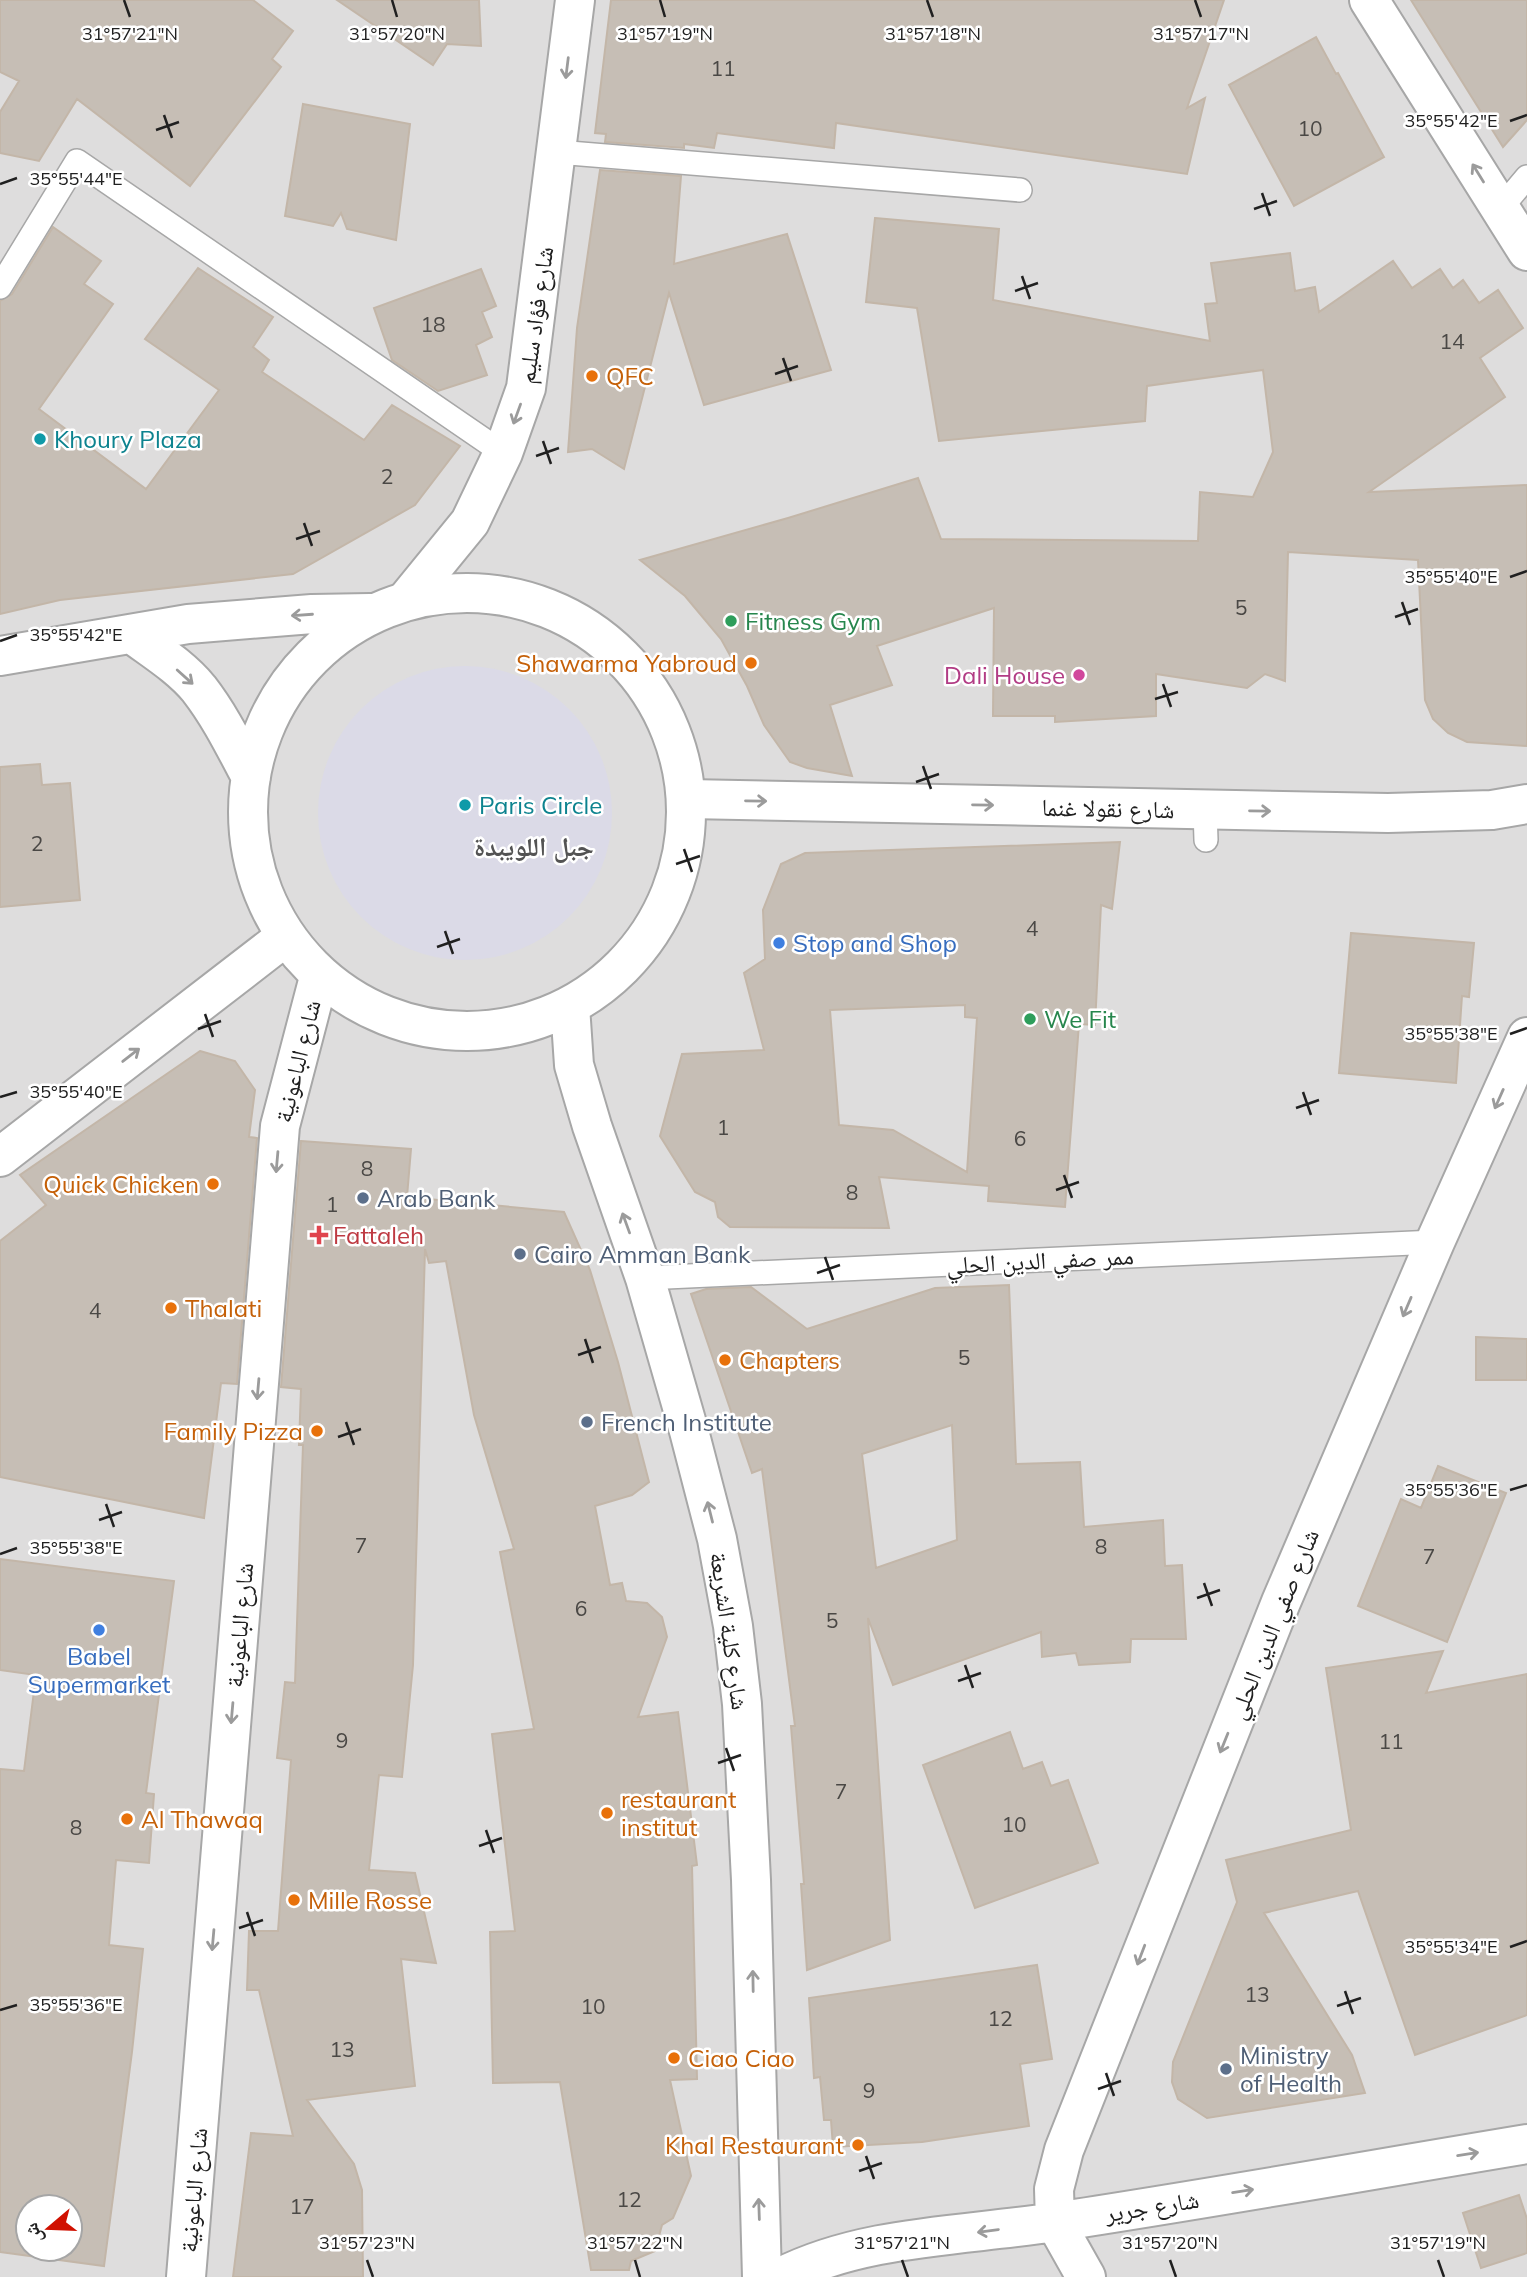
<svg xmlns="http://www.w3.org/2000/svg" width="1527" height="2277" viewBox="0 0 1527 2277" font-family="Mulish,'Noto Naskh Arabic',sans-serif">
<rect width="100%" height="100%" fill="#f1eee6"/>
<!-- residential -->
<path fill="#dedddd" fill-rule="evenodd" d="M0,0H1527V2277H0ZM28,2207H70V2249H28Z"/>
<!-- plaza -->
<path fill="#dbdae7" d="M318 813a147 147 0 1 1 294 0a147 147 0 1 1-294 0Z"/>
<!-- building -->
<path fill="#c6beb5" stroke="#c3b6a8" stroke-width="2" fill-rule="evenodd" d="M0,0H253L293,31L272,59L281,67L190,186L77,99L39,161L0,153V112L19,81L0,72Z
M337,0H479L481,46L447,44L433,65Z
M611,0H1224L1187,108L1205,98L1187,174L836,123L834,148L717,133L714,148L684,144V148L605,142L606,134L595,133Z
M1411,0H1527V120L1503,147Z
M1316,37L1336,74L1338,73L1384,157L1294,206L1229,85Z
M303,104L410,124L396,240L347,229L341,213L333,226L285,216Z
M600,170L681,176L674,264L787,234L831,370L704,405L669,293L624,469L592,449L568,452L577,328Z
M875,218L999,229L993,300L1210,341L1205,304L1217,303L1211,263L1290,253L1295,291L1315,287L1319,312L1393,261L1412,288L1440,269L1453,288L1463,280L1479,303L1498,290L1523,328L1480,358L1505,397L1369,492L1527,485V746L1467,742L1448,733L1433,719L1425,700L1418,560L1288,552L1285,681L1265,674L1247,688L1156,674V716L1055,722V716H993L994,608L877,646L892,685L830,705L852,776L807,768L790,762L764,725L747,686L721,639L685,596L640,560L788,518L918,478L941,539L1198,541L1200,492L1253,497L1273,452L1263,370L1147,386L1145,421L939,441L917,308L866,302Z
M53,227L101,261L84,284L113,304L39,409L146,489L219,390L145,339L198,268L273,317L253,347L269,360L262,372L364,440L392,405L460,446L415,505L293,574L60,600L0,614V301L12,294Z
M481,269L496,306L482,312L492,337L476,345L487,375L438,391L392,360L374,308Z
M40,764L42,785L70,783L80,900L0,907V767Z
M1120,842L1112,909L1101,905L1095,1025L1079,1024L1065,1207L988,1201L989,1186L879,1177L889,1228L730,1227L718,1217L715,1202L695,1192L660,1136L682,1054L764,1050L744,973L765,959L763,910L781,864L805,853ZM965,1005V1017L977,1018L967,1172L893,1130L839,1125L830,1010Z
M1351,933L1474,943L1469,997L1462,996L1456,1083L1339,1073Z
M200,1051L235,1061L255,1090L249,1137L257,1138L237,1384L221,1383L204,1518L0,1477V1241L46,1205L20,1175Z
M301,1141L411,1149L407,1197L564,1212L590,1270L618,1362L649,1482L632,1495L595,1506L610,1585L622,1583L626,1601L647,1603L662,1617L667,1637L638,1717L678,1712L697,1865L692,1866L697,2079L670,2080L691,2176L673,2218L662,2225L655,2251L631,2261L629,2270H591L560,2082L493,2083L490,1932L515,1931L492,1734L534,1729L500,1552L514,1549L474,1415L446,1261L429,1263L425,1249L413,1665L402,1777L379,1775L369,1870L415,1873L436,1963L401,1959L415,2086L307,2100L354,2164L362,2190L363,2277H233L251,2133L293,2136L259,1990H247L249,1931H278L291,1760L277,1758L285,1682L295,1683L303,1445H299L301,1389L281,1387Z
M1009,1285L1016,1464L1080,1462L1084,1527L1163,1520L1165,1566L1182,1565L1186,1639H1131L1130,1662L1079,1665L1076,1653L1042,1657L1041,1632L893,1685L868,1618L890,1940L807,1970L801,1884H804L791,1726H795L762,1469L752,1473L691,1294L706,1289L751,1287L807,1329L935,1288ZM952,1425L957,1540L876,1568L862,1454Z
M1476,1337L1527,1339V1380H1476Z
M1438,1466L1506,1493L1447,1642L1358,1606L1401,1499L1421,1508Z
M0,1559L174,1581L146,1793L154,1794L149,1863L116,1860L109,1945L143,1949L132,2052L104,2266L0,2252V1769L24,1771L36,1675L0,1670ZM28,2207H70V2249H28Z
M1443,1651L1426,1693L1527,1674V2015L1415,2055L1358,1891L1264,1913L1352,2055L1365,2093L1207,2118L1178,2099L1172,2082L1173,2062L1237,1902L1226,1860L1351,1830L1326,1668Z
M1010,1732L1023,1769L1042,1762L1051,1786L1068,1780L1098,1863L975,1908L923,1765Z
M1037,1965L1052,2059L1020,2064L1029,2126L922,2142L833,2147L831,2120H824L820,2077L814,2078L809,1998Z
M1519,2195L1527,2219V2253L1481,2268L1463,2213Z"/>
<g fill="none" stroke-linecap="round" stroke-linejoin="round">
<!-- service casing -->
<g stroke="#a7a7a7" stroke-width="26">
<path id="service" d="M557,152L1020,190
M1500,209L1527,177
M0,287L77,161L503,453
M1205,810L1206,840
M645,1278L1435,1242"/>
</g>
<!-- minor casing -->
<g stroke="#a7a7a7" stroke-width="42">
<path id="minor" d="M1369,0L1527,251
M408,598L470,522L503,453L526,388L575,0
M688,799L1388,813L1492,810L1527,804
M0,1157L285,937
M781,2277C864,2235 965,2236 1055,2222C1213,2198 1370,2170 1527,2144
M1086,2277L1055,2222L1054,2189L1064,2150L1281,1602L1435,1242L1527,1037"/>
</g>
<!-- tertiary casing -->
<g stroke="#a7a7a7" stroke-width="42">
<path id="tertiary" d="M248 812a219 219 0 1 1 438 0a219 219 0 1 1-438 0Z
M132,634C155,651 181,667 199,689C220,716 235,747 251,777
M0,656L188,624L312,614L370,613
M570,1006L574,1065L592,1126L645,1278L689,1431L717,1539L733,1626L742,1704L751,1880L762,2277
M186,2277L280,1126L319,977"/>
</g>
<!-- service -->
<use href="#service" stroke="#fff" stroke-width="23"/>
<!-- minor -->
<use href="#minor" stroke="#fff" stroke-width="38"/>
<!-- tertiary -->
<use href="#tertiary" stroke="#fff" stroke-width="38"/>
</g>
<!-- one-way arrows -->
<defs><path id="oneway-shaft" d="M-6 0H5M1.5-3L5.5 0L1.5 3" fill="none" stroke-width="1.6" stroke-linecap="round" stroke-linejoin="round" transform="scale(1.75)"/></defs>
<g stroke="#9b9b9b">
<use href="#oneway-shaft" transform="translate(567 68) rotate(97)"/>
<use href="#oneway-shaft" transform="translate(1478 173) rotate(-122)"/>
<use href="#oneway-shaft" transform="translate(517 414) rotate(110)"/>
<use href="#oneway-shaft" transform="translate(302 615) rotate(176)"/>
<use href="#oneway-shaft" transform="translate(185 677) rotate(42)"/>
<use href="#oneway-shaft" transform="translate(756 801) rotate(1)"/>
<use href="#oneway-shaft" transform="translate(983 805) rotate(1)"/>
<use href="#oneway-shaft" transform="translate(1260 811) rotate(1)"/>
<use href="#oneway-shaft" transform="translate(131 1055) rotate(-38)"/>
<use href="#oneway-shaft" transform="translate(1499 1099) rotate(114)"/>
<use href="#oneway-shaft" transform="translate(277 1162) rotate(95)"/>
<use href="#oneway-shaft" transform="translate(626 1223) rotate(-110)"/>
<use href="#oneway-shaft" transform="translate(1407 1307) rotate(113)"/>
<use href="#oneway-shaft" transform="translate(258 1389) rotate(95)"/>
<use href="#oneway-shaft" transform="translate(710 1512) rotate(-104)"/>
<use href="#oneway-shaft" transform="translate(232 1713) rotate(95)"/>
<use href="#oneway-shaft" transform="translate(1224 1743) rotate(112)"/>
<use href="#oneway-shaft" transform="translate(213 1940) rotate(95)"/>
<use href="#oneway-shaft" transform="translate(1141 1955) rotate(111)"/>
<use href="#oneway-shaft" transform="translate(753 1981) rotate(-91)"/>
<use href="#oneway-shaft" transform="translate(1468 2154) rotate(-9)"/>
<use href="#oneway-shaft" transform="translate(1243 2191) rotate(-9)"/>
<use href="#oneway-shaft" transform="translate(759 2209) rotate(-92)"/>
<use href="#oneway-shaft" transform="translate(988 2231) rotate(172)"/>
</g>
<!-- ticks -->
<path fill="none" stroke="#202020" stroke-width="2.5" d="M124,0L130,17M392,0L397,17M660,0L665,17M927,0L933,17M1195,0L1201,17M164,115L172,138M1510,121L1527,115M156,130L179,122M0,184L17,178M1262,193L1270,216M1254,209L1277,201M1022,276L1030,299M1015,291L1038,283M783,358L791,381M775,374L798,366M543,441L551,464M536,456L559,448M304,523L312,546M296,539L320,531M1510,577L1527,571M1402,602L1410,625M1395,617L1418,609M0,641L17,635M1163,684L1171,707M1155,699L1178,692M923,766L931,789M916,782L939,774M684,849L692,872M676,864L700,856M445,931L453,954M437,947L460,939M205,1014L213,1037M198,1029L221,1021M1510,1034L1527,1028M1303,1092L1311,1115M0,1097L17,1092M1296,1108L1319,1100M1064,1175L1072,1198M1056,1190L1079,1182M825,1257L833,1280M817,1273L840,1265M585,1339L593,1363M578,1355L601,1347M346,1422L354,1445M338,1437L361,1429M1510,1490L1527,1485M106,1504L114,1527M99,1520L122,1512M0,1554L17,1548M1204,1583L1212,1606M1197,1598L1220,1590M965,1665L973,1688M958,1681L981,1673M726,1748L734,1771M718,1763L741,1755M486,1830L494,1853M479,1846L502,1838M247,1912L255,1936M239,1928L263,1920M1510,1947L1527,1941M1345,1991L1353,2014M1337,2006L1361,1998M0,2010L17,2005M1106,2073L1114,2096M1098,2089L1121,2081M866,2156L874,2179M859,2171L882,2163M367,2260L373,2277M635,2260L640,2277M902,2260L908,2277M1170,2260L1176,2277M1438,2260L1444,2277"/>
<!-- markers -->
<g fill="#e8710a" stroke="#fff" stroke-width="2.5">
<circle cx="592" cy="376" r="7"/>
<circle cx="751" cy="663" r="7"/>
<circle cx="213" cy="1184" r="7"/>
<circle cx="171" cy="1308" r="7"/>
<circle cx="725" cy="1360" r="7"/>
<circle cx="317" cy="1431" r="7"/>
<circle cx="607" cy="1813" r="7"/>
<circle cx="127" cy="1819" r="7"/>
<circle cx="294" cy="1900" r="7"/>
<circle cx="674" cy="2058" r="7"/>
<circle cx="858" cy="2145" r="7"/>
</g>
<g fill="#0f9aa8" stroke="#fff" stroke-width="2.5">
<circle cx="40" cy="439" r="7"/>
<circle cx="465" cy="805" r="7"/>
</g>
<g fill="#2e9e5b" stroke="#fff" stroke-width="2.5">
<circle cx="731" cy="621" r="7"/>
<circle cx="1030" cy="1019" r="7"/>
</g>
<circle fill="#d1479c" stroke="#fff" stroke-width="2.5" cx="1079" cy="675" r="7"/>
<g fill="#3f7fe0" stroke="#fff" stroke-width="2.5">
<circle cx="779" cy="943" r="7"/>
<circle cx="99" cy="1630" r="7"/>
</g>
<g fill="#5c6f8a" stroke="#fff" stroke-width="2.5">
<circle cx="363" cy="1198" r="7"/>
<circle cx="520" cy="1254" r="7"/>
<circle cx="587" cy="1422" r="7"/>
<circle cx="1226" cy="2069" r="7"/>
</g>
<path fill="#e0444e" stroke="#fff" stroke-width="2.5" d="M315.5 1224.5h7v7h7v7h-7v7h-7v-7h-7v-7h7z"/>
<g text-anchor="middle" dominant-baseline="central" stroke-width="5" stroke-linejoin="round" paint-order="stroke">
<!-- number labels -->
<g font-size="21" fill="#4a4845">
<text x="723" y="68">11</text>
<text x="1310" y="128">10</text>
<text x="433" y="324">18</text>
<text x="1452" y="341">14</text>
<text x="387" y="476">2</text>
<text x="1241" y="607">5</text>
<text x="37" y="843">2</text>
<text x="1032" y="928">4</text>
<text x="723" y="1127">1</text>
<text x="1020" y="1138">6</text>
<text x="367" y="1168">8</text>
<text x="852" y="1192">8</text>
<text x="332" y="1204">1</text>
<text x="95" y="1310">4</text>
<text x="964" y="1357">5</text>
<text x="361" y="1545">7</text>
<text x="1101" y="1546">8</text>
<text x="1429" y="1556">7</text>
<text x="581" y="1608">6</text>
<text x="832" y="1620">5</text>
<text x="342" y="1740">9</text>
<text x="1391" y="1741">11</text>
<text x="841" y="1791">7</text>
<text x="1014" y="1824">10</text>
<text x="76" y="1827">8</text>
<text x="1257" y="1994">13</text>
<text x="593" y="2006">10</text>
<text x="1000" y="2018">12</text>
<text x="342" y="2049">13</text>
<text x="869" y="2090">9</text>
<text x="629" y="2199">12</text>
<text x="302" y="2206">17</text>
</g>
<!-- street labels -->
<g font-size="24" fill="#202020" stroke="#fff">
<text transform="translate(535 315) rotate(-82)">شارع فؤاد سليم</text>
<text transform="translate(1108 808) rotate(1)">شارع نقولا غنما</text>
<text transform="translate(297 1061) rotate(-76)">شارع الباعونية</text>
<text transform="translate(1040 1260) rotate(-3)">ممر صفي الدين الحلي</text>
<text transform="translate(1273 1624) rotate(-68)">شارع صفي الدين الحلي</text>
<text transform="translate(239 1625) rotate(-85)">شارع الباعونية</text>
<text transform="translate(730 1631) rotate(82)">شارع كلية الشريعة</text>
<text transform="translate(193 2190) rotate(-85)">شارع الباعونية</text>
<text transform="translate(1152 2206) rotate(-9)">شارع جرير</text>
</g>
<!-- food labels -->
<g font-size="24" fill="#c56008" stroke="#fff" text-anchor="start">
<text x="606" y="376">QFC</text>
<text x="737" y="663" text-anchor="end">Shawarma Yabroud</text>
<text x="199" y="1184" text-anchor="end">Quick Chicken</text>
<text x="185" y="1308">Thalati</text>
<text x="739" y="1360">Chapters</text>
<text x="303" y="1431" text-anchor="end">Family Pizza</text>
<text x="621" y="1799">restaurant<tspan x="621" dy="28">institut</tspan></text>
<text x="141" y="1819">Al Thawaq</text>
<text x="308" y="1900">Mille Rosse</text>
<text x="688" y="2058">Ciao Ciao</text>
<text x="844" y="2145" text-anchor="end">Khal Restaurant</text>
</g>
<!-- culture labels -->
<g font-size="24" fill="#0d838f" stroke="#fff" text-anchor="start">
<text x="54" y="439">Khoury Plaza</text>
<text x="479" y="805">Paris Circle</text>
</g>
<!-- leisure labels -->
<g font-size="24" fill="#27864d" stroke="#fff" text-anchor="start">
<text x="745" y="621">Fitness Gym</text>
<text x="1044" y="1019">We Fit</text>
</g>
<!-- hotel labels -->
<g font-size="24" fill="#b23c85" stroke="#fff" text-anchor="end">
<text x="1065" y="675">Dali House</text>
</g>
<!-- shop labels -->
<g font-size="24" fill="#366cbe" stroke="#fff" text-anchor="start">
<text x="793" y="943">Stop and Shop</text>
<text x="99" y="1656" text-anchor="middle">Babel<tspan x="99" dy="28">Supermarket</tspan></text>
</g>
<!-- service labels -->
<g font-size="24" fill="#4e5e75" stroke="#fff" text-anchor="start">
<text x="377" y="1198">Arab Bank</text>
<text x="534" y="1254">Cairo Amman Bank</text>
<text x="601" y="1422">French Institute</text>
<text x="1240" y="2055">Ministry<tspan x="1240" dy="28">of Health</tspan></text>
</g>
<!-- health labels -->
<g font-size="24" fill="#be3a42" stroke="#fff" text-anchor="start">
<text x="333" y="1235">Fattaleh</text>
</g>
<!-- neighbourhood labels -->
<g font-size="26" font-weight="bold" fill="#535353" stroke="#fff">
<text x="534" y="846">جبل اللويبدة</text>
</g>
</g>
<g font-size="18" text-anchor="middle" fill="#202020" stroke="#fff" stroke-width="5" stroke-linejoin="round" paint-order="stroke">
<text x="1201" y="40">31°57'17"N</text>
<text x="130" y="40">31°57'21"N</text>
<text x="397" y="40">31°57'20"N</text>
<text x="665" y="40">31°57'19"N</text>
<text x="933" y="40">31°57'18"N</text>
<text x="1451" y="127">35°55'42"E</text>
<text x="76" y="185">35°55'44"E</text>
<text x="1451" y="583">35°55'40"E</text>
<text x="76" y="641">35°55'42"E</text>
<text x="1451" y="1040">35°55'38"E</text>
<text x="76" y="1098">35°55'40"E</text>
<text x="1451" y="1496">35°55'36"E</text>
<text x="76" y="1554">35°55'38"E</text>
<text x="1451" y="1953">35°55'34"E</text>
<text x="76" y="2011">35°55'36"E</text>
<text x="367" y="2249">31°57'23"N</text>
<text x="635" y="2249">31°57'22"N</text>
<text x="902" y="2249">31°57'21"N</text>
<text x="1170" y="2249">31°57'20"N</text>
<text x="1438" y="2249">31°57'19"N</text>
</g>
<!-- north arrow -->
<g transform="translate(49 2228) rotate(251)"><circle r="33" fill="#ffffff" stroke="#a6a6a6" stroke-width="2"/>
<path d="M0-5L12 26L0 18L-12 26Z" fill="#d01000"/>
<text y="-10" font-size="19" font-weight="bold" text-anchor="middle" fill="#202020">ش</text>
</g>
</svg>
